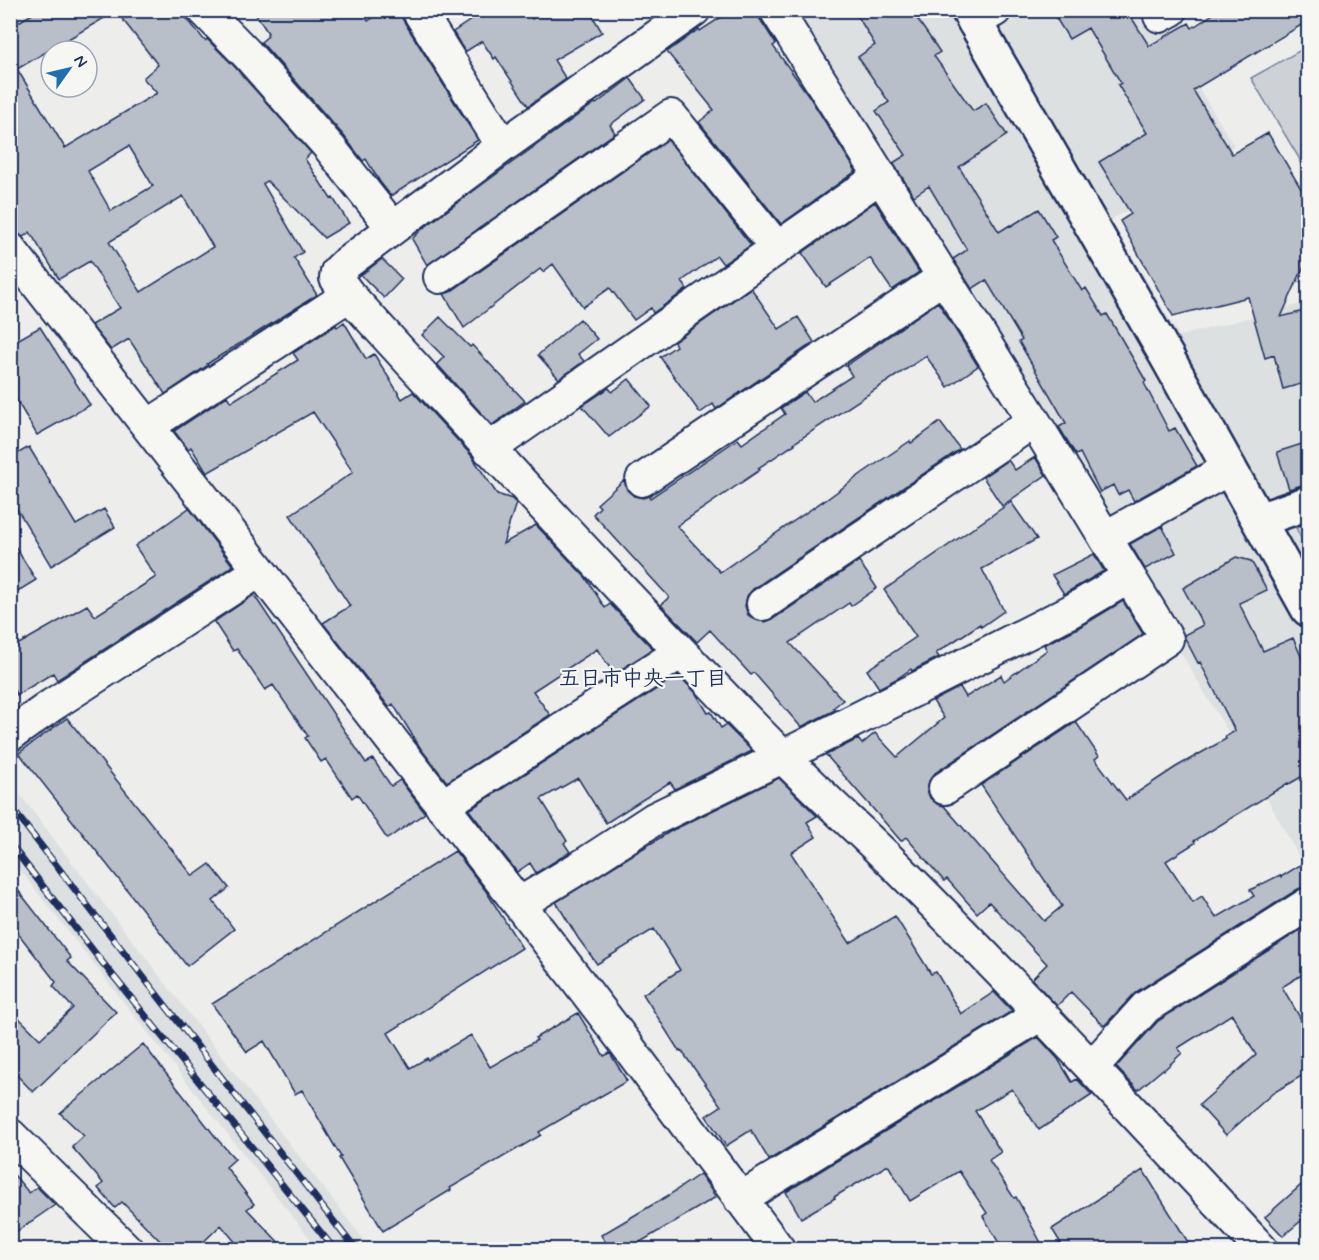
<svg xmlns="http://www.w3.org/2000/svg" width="1319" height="1260" viewBox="0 0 1319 1260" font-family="Mynerve,'Klee One',sans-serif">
<rect width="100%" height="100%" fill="#edeeec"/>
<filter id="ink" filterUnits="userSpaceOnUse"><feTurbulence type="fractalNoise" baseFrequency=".0167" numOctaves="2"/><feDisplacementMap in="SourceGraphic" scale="12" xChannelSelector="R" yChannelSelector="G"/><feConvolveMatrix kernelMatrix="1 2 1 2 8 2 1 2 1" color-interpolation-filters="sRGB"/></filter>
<g filter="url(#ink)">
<!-- built -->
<path fill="#dde0e1" d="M794,11H1152L1234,146L1111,220L1179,336L1308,302V873L1260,786L1172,638Z
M11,783L57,843L371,1249H318L11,859Z"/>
<!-- green -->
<path fill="#ced2d7" stroke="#74809a" stroke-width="1.5" d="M1308,46V191L1299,158L1251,78Z
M1308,524V552L1296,528Z"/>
<!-- building -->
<path fill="#b9bfc8" stroke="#1b2f5e" stroke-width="1.5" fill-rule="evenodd" d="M39,10H180L205,41L207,39L234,66L311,153L305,159L331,199L333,198L349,223L324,238L267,181L263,184L303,252L294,258L317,295L207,364L208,365L165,394L129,339L111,350L91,325L120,308L90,261L59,279L30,232L23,237L17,233L10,231V27ZM116,11L158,65L143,78L157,93L65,148L17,69ZM129,146L153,186L111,211L88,171ZM183,196L213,247L141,292L109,242Z
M253,10H361L368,21L385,10H400L403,20L478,140L391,196L380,182L366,159L363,161L344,136L261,42L268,36L267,34L268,33Z
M486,10H527L532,19L546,10H589L602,32L554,60L566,79L528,106L496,57L494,59L482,41L465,52L453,32Z
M732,10H754L776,44L773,46L809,96L856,171L781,224L699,122L714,110L667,52L699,29L700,31Z
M854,10H911L940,52L934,56L973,111L986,103L1007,135L959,167L999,232L1010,225L1011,226L1039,209L1056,237L1051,240L1082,291L1086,288L1103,316L1107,314L1146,381L1144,383L1169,431L1175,428L1197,466L1134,501L1128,490L1118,495L1113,485L1100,492L1080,453L1076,455L1059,427L1066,423L1019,342L1022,340L986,280L972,289L953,259L967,250L929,186L914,196L893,163L906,155L876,111L889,102L858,57L875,45Z
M1051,10H1127L1149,46L1189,23L1192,28L1219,10H1308V21L1193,90L1232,154L1268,133L1306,197L1308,203V266L1303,268L1281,317L1308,310V382L1283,389L1274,355L1265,358L1248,297L1173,316L1120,221L1131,214L1099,162L1147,133L1118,85L1121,83L1088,28L1069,39Z
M630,78L645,99L610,125L615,133L427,265L412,239L421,230L506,167L595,103L596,104Z
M668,140L751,245L723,264L717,256L682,281L687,289L653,313L651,308L634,320L610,288L583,307L553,264L543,272L540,269L464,328L444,294L450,292Z
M875,202L919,272L892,290L870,258L826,287L802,253Z
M382,259L402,279L384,298L361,275Z
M751,288L779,329L798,317L814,342L716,409L713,404L700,413L660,357L676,346L674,342Z
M938,302L978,366L948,387L926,356L794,443L795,444L758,468L760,470L677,526L720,572L823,501V502L864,472L910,441L911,443L940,422L960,449L753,589L747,596L745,606L748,615L756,620L765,622L773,619L859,561L877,588L851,606L849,603L790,643L843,700L833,708L835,710L801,727L754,673L751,675L710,630L697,642L661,605L669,597L593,514L600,507L597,504L624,480L627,490L634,496L643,498L648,496L650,498L738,439L742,444L785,414L781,408L805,392L812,402L852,376L846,366Z
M440,317L470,347L472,345L525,401L492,425L437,364L444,357L422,335Z
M580,319L597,339L578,354L584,361L559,379L538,355Z
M344,322L366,359L374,354L402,399L413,392L471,455L497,494L512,499L516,503L503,544L536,525L586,578L605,608L610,604L653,649L614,674L597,649L533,691L550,715L447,782L421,749L393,704L389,707L323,623L350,606L290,515L353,472L313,412L207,473L191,447L188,449L174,431L227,396L231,402L298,360L293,353L336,325L337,327Z
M40,327L90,405L37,435L10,389V344Z
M629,379L651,406L609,437L582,406L609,388L612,392Z
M1308,442V483L1289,489L1277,452Z
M29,447L76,525L104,509L115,527L51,566L10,497V458Z
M1035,457L1046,475L1002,506L983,477L1008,460L1015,470Z
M1011,502L1037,539L982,569L1004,611L981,627L980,624L936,653L939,657L912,671L911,669L898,678L879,688L867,670L916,637L884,590Z
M189,508L233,566L57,680L53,673L17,695L10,684V649L87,605L95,616L156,577L135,546Z
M1162,526L1176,553L1145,569L1130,544Z
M10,538L36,580L10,596Z
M1094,554L1104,571L1064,594L1052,575Z
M1236,557L1251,561L1267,590L1239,603L1263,651L1293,638L1308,672V773L1289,784L1288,783L1194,841L1195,843L1166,861L1193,902L1202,896L1216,918L1254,896L1250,890L1280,875L1281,877L1308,860V886L1298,889L1136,992L1104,1026L1071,992L1057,1006L1032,979L1047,964L989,902L977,913L947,879L944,881L906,837L901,841L826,755L858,739L862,744L875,733L897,757L944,718L933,701L960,687L966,697L1001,675L1004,681L1047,650L1044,645L1080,627L1123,601L1143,634L935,773L929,781L927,790L930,798L937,804L944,806L1044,921L1062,906L981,785L1076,722L1099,756L1095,759L1126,800L1176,767L1226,739L1225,737L1235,731L1200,662L1198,663L1185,638L1184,635L1203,625L1183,588Z
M254,595L366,763L373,759L391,786L400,780L425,813L387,839L357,794L352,798L326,759L321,762L305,738L308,736L273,685L265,690L237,649L233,651L214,622Z
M678,675L695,692L708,713L711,712L721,728L726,725L752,751L675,789L670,782L606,823L578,778L541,799L567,841L564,843L570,852L536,873L530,863L517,872L469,810Z
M67,718L193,876L210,864L229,888L213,901L234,929L187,966L19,753Z
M779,778L817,816L807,822L816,837L791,853L850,943L895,916L931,974L936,972L961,1014L994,992L1012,1011L769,1160L751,1130L726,1146L706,1116L721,1106L681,1050L679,1051L643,994L680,970L654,929L597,964L578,938L556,902L671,831Z
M455,851L486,891L522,948L388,1033L410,1068L427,1058L428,1060L471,1035L490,1067L537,1040L535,1038L578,1013L604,1056L610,1053L627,1081L539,1132L541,1135L450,1188L451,1190L383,1231L339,1158L341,1157L302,1090L295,1094L264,1041L247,1052L212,1004Z
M10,880L71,958L67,961L116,1012L33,1092L10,1068V1009L40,1039L73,1008L53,986L56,982L10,923Z
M1308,925V971L1282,987L1308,1031V1072L1273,1093L1226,1135L1199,1105L1256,1055L1232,1014L1178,1048L1182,1053L1164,1070L1163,1069L1138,1090L1116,1067L1158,1021Z
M1038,1037L1058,1059L1072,1082L1077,1079L1092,1095L1039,1130L1012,1089L975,1111L1001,1152L989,1160L1014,1198L1016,1197L1045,1250H1003L983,1216L987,1213L959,1171L910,1201L888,1165L834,1197L835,1198L801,1218L786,1192Z
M143,1044L218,1140L235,1159L226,1167L254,1204L247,1209L286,1250H242L221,1225L195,1250H169L122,1202L115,1208L98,1188L103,1183L72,1147L84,1136L60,1113Z
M10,1170L29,1193L37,1187L55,1205L10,1236Z
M1143,1170L1193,1250H1065L1052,1229Z
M700,1174L716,1197L627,1250H610L601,1235L669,1195Z
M1308,1179V1215L1283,1236L1265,1217Z"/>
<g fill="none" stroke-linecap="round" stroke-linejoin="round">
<!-- minor casing -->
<g stroke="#1b2f5e" stroke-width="36">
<path id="minor" d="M204,10L247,54L330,148L393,228
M418,10L503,146
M776,10L1034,421L1167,639L945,788
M1160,16L1171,10
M974,22L995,10
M10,249L519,904L626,1044L779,1250
M440,277L671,116L777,248
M349,295L336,278L337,272L344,265L503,146L694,10
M148,426L349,295C491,451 633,605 781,755C819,794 861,831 900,870C1024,994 1143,1122 1262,1250
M489,449L881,176
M642,480L944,277
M1106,537L1230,468
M763,604L1034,421
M10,735L52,705L259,571
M442,806L681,652
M519,904L582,866L654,819L782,757L1071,611L1129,577
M1092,1067L1146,1007L1308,904
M10,1135L127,1250
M740,1199L1041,1014"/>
</g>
<!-- tertiary casing -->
<g stroke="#1b2f5e" stroke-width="38">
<path id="tertiary" d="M968,10L1167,357L1308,609
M1259,520L1308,503"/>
</g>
<!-- minor -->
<use href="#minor" stroke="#f6f6f2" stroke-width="32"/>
<!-- tertiary -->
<use href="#tertiary" stroke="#f6f6f2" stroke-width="33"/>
<!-- rail casing -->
<g stroke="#1b2f5e" stroke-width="7">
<path id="rail" d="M10,806L356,1250
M10,844L98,957L335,1250"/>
</g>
<!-- rail -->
<use href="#rail" stroke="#f6f6f2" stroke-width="4.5" stroke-dasharray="14" stroke-linecap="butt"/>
</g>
</g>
<g text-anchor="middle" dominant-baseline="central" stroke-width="4.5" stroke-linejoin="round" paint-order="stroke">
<!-- neighbourhood labels -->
<g font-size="21" font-weight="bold" fill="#1b2f5e" stroke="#f6f6f2">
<text x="643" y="679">五日市中央一丁目</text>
</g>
</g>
<!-- margin -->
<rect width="1319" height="1260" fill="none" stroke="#f6f6f2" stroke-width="36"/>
<rect x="18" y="18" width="1283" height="1224" fill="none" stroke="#1b2f5e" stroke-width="2" filter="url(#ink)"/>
<!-- north arrow -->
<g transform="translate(69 69) rotate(56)"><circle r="28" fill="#f6f6f2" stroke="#9ea6b7" stroke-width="1.5"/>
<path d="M0-4.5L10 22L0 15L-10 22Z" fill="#1f6fb2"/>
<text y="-9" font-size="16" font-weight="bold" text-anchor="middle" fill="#1b2f5e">N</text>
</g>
</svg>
